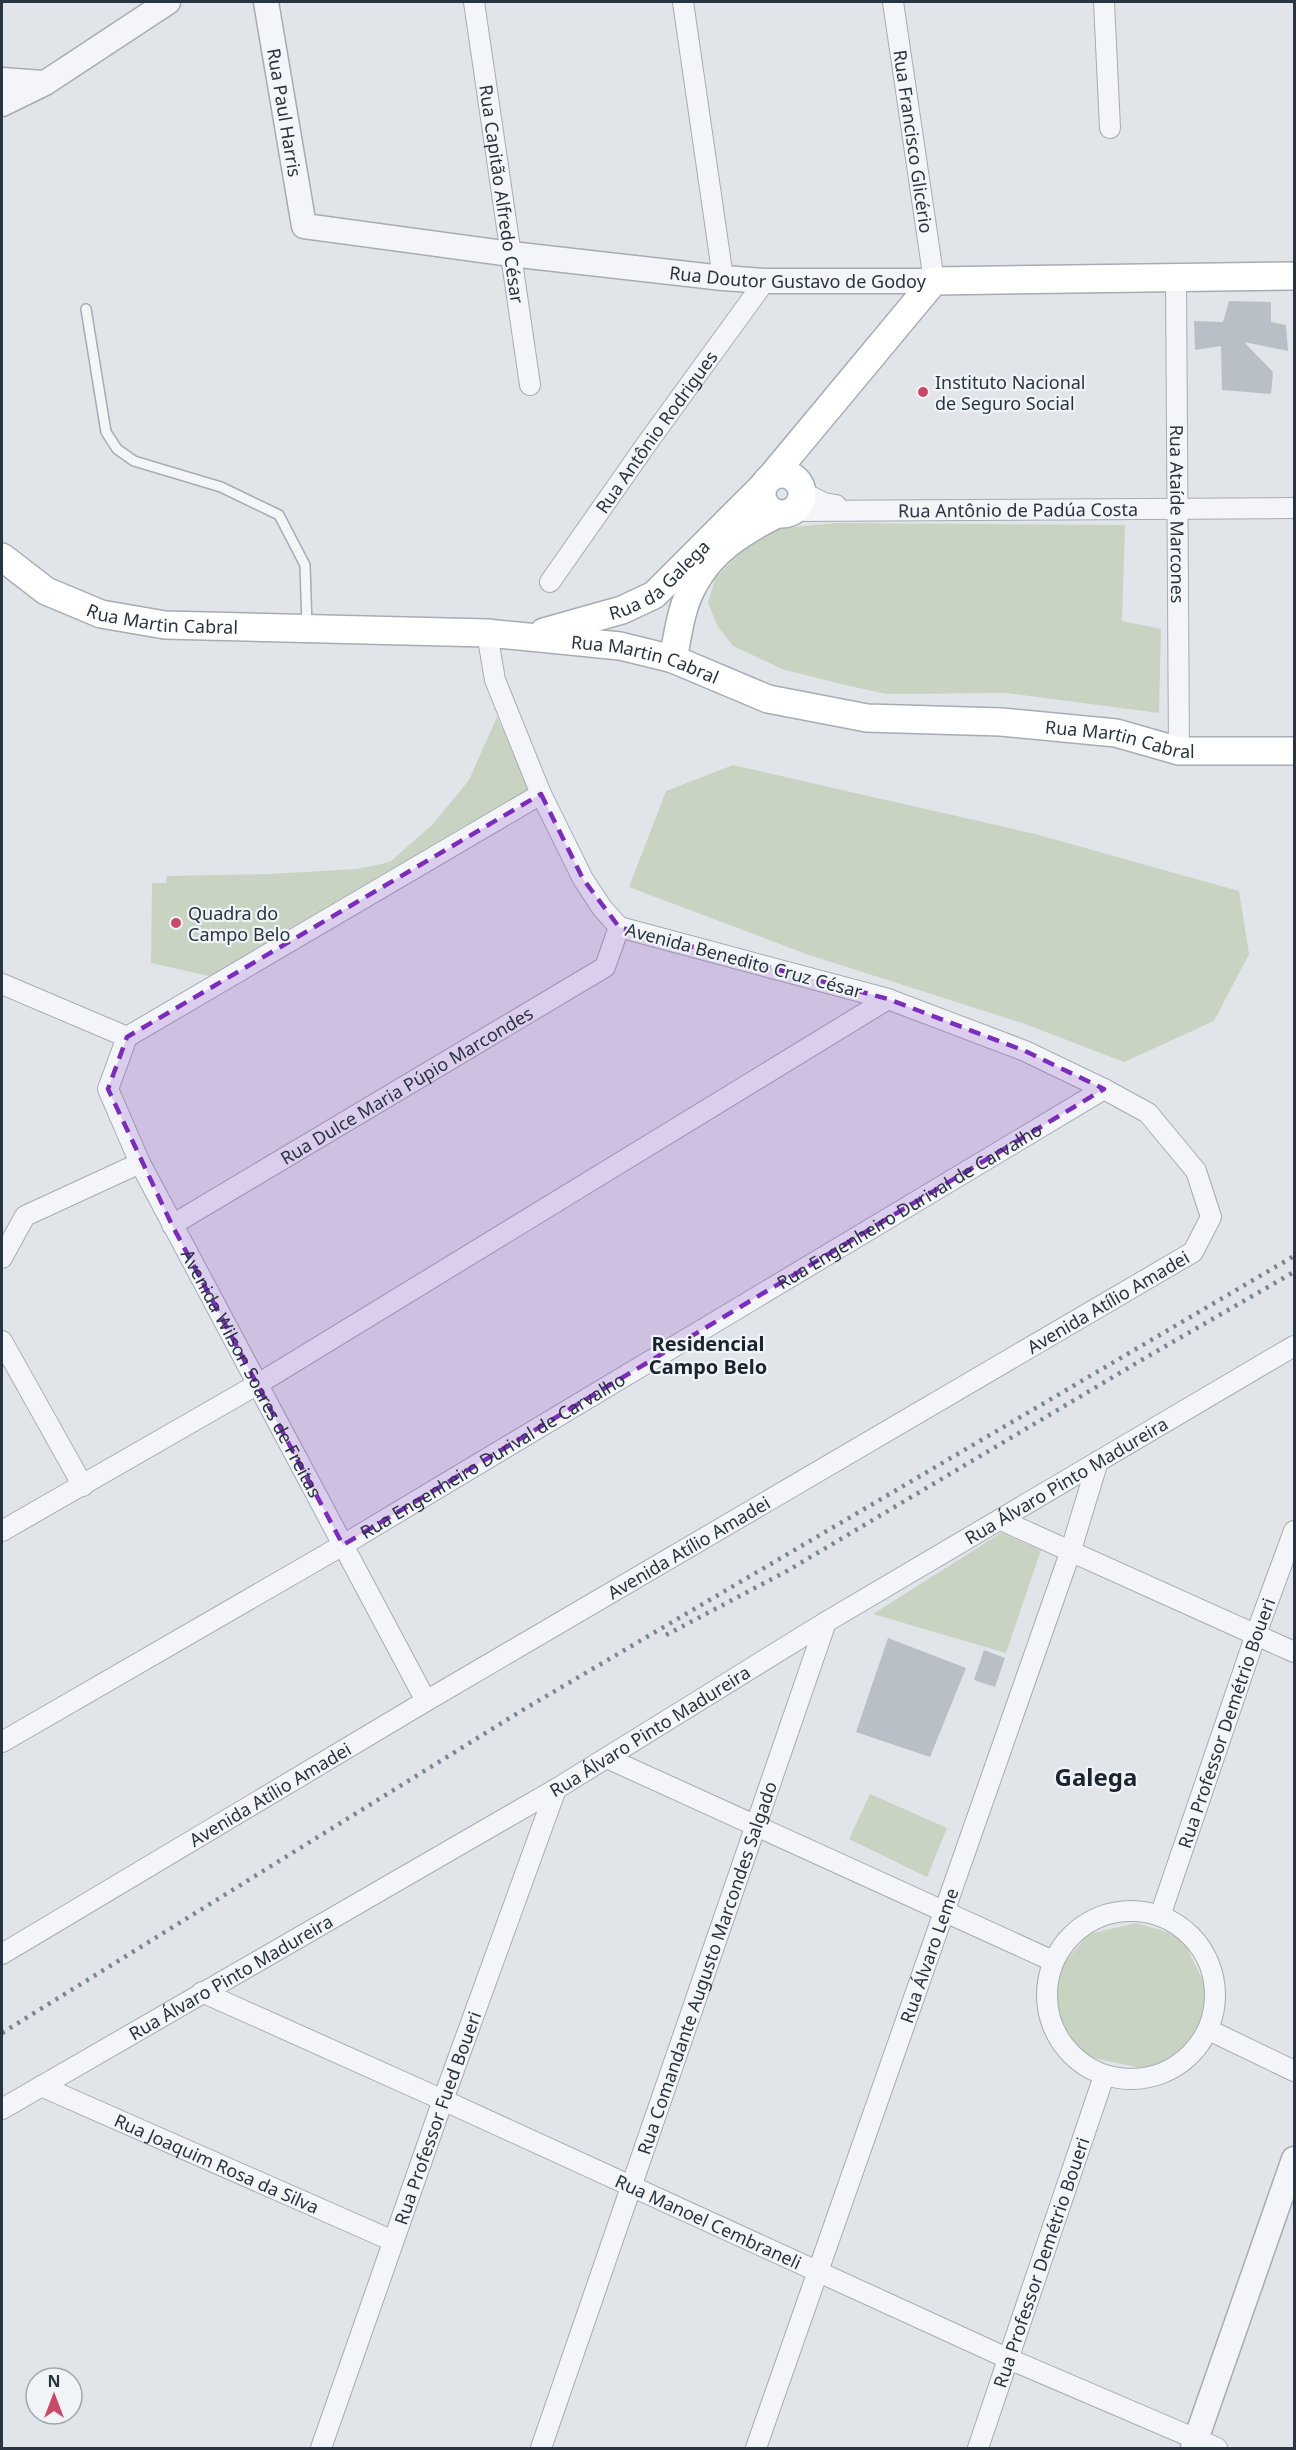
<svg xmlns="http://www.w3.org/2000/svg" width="1296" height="2450" viewBox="0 0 1296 2450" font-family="'Noto Sans',sans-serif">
<rect width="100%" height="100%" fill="#e1e5e9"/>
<!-- green -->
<path fill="#c8d3c2" d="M836,523L1125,525L1122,621L1161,629L1159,713L1007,693L886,694L837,683L782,669L733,646L718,627L708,603L715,579L728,565L740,553L766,536L783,528Z
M497,717L532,791L213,977L151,963L152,883H166L167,876L270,874L357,869L390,862L433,824L469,780Z
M733,765L1035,834L1239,891L1249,954L1214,1021L1124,1062L1025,1024L806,954L629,887L666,791Z
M1001,1533L1041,1550L1006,1653L873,1614Z
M870,1794L947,1828L927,1877L849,1839Z
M1136,1923L1181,1936L1211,1997L1191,2046L1150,2070L1075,2054L1054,2009L1058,1970L1089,1934Z"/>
<!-- building -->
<path fill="#b8bfc6" d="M1229,301L1271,302V322L1286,325L1288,351L1244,342L1273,372L1271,394L1222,390L1221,346L1195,350L1194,321L1223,322Z
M888,1638L966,1668L930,1757L856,1732Z
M984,1650L1005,1658L995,1687L974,1680Z"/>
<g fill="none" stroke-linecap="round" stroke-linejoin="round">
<!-- service casing -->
<g stroke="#a6acb3" stroke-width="12">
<path id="service" d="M86,309L106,432L117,449L134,461L221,487L279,515L305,565L307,626"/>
</g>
<!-- minor casing -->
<g stroke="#a6acb3" stroke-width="22">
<g id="minor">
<path id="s1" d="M474,2L530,385"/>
<path d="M683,2L723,278"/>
<path id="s2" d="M893,2L934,281"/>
<path d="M1104,2L1110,128"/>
<path id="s3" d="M1176,277L1179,751"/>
<path d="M802,492L824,503L836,505"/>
<path id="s4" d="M794,511L1294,508"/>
<path id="s5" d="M550,582L648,442L765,281"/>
<path d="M2,984L127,1037"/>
<path id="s6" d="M127,1037L108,1089L140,1163L426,1701"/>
<path d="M127,1037L541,794"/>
<path id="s7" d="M172,1225L605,967L619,927"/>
<path d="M2,1258L25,1216L140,1163"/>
<path d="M2,1341L83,1486"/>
<path d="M1001,1520L1294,1652"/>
<path d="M2,1531L258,1384L888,999"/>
<path id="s8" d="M2,1742L343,1545L1104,1089"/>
<path d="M607,1758L1053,1961"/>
<circle cx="1131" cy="1995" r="84"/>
<path id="s9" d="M1160,1916L1256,1634L1294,1531"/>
<path id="s10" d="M2,1954L426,1701L1193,1252L1211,1217L1196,1171L1148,1113L1104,1089L1025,1051L888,999L619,927L602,908L583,879L541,794L495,680L487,633"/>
<path id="s11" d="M202,1992L443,2100L1009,2359L1217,2448"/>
<path d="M1209,2030L1294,2071"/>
<path id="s12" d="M41,2086L393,2241"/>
<path id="s13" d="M2,2109L556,1789L826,1622L1294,1346"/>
<path id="s14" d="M321,2448L443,2100L556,1789"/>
<path id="s15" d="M541,2448L826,1622"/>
<path id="s16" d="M756,2448L1070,1553L1098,1461"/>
<path id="s17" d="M978,2448L1104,2076"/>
</g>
</g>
<!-- tertiary casing -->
<g stroke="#a6acb3" stroke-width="27">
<g id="tertiary">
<path id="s18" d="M266,2L304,226L511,254L723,278L765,281H934"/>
<path d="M2,80L43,83"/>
<path d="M2,104L45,83L168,2"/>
<path d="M1193,2448L1294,2159"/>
</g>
</g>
<!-- secondary casing -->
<g stroke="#a6acb3" stroke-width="30">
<g id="secondary">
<circle cx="782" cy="494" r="20"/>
<path d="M771,477L934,281L1294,276"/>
<path id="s19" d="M2,557L46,591L101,614L165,625L487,633L620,646L673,659L768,699L867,718L1001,722L1116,733L1179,751H1294"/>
<path id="s20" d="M544,632L622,610L654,595L764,485"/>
<path d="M673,659C678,635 681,606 694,584C712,550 743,531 777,514"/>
</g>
</g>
<!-- service -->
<use href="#service" stroke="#f3f5f8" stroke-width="9"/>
<!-- minor -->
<use href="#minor" stroke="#f3f5f8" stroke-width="20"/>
<!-- tertiary -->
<use href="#tertiary" stroke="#f3f5f8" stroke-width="24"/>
<!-- secondary -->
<use href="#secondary" stroke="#fff" stroke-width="27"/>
<!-- rail -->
<path stroke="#7a8693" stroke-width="4.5" stroke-dasharray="3 6" stroke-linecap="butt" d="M666,1635L787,1571L1145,1358L1294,1272
M2,2033L521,1711L1294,1256"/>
</g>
<!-- marked area -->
<path fill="#7b2cbf" fill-opacity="0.2" stroke="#7b2cbf" stroke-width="4.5" stroke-dasharray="12 8" stroke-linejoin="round" d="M541,794L583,879L619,927L888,999L1025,1051L1104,1089L343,1545L172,1225L108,1089L127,1037Z"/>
<!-- markers -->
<g fill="#cd4868" stroke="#f0f4f7" stroke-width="2">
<circle cx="923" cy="392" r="6"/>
<circle cx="176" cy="923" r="6"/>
</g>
<g text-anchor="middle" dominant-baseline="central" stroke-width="4.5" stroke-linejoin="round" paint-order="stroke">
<!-- street labels -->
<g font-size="18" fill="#293441" stroke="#f0f4f7">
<text stroke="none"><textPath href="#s18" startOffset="112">Rua Paul Harris</textPath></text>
<text stroke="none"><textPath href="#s2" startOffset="141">Rua Francisco Glicério</textPath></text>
<text stroke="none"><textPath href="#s1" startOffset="194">Rua Capitão Alfredo César</textPath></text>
<text stroke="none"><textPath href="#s18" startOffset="724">Rua Doutor Gustavo de Godoy</textPath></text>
<text stroke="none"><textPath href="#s5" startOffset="184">Rua Antônio Rodrigues</textPath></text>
<text stroke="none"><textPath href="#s4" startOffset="224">Rua Antônio de Padúa Costa</textPath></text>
<text stroke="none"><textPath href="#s3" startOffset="237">Rua Ataíde Marcones</textPath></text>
<text stroke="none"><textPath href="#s20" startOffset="129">Rua da Galega</textPath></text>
<text stroke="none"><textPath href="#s19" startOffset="177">Rua Martin Cabral</textPath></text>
<text stroke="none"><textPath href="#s19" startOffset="663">Rua Martin Cabral</textPath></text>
<text stroke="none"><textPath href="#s19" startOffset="1149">Rua Martin Cabral</textPath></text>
<text transform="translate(744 960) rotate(15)">Avenida Benedito Cruz César</text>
<text stroke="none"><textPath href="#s7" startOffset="273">Rua Dulce Maria Púpio Marcondes</textPath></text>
<text stroke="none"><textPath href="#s8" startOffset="1054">Rua Engenheiro Durival de Carvalho</textPath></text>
<text stroke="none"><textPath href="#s10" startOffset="1284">Avenida Atílio Amadei</textPath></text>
<text stroke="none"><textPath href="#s6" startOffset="374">Avenida Wilson Soares de Freitas</textPath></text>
<text stroke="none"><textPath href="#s8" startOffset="568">Rua Engenheiro Durival de Carvalho</textPath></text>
<text stroke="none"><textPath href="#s13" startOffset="1236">Rua Álvaro Pinto Madureira</textPath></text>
<text stroke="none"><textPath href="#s10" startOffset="798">Avenida Atílio Amadei</textPath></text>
<text stroke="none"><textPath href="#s9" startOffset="204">Rua Professor Demétrio Boueri</textPath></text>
<text stroke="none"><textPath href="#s13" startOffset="750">Rua Álvaro Pinto Madureira</textPath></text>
<text stroke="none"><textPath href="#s10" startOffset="312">Avenida Atílio Amadei</textPath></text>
<text stroke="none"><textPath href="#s16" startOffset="522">Rua Álvaro Leme</textPath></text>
<text stroke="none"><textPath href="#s15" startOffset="508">Rua Comandante Augusto Marcondes Salgado</textPath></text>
<text stroke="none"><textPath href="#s13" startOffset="264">Rua Álvaro Pinto Madureira</textPath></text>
<text stroke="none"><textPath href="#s14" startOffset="350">Rua Professor Fued Boueri</textPath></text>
<text stroke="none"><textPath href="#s12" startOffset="192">Rua Joaquim Rosa da Silva</textPath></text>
<text stroke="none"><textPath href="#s11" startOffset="556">Rua Manoel Cembraneli</textPath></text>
<text stroke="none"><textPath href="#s17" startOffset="196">Rua Professor Demétrio Boueri</textPath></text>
</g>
<!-- poi labels -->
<g font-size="18" fill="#293441" stroke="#f0f4f7" text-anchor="start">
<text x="935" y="382">Instituto Nacional<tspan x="935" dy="21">de Seguro Social</tspan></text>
<text x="188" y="913">Quadra do<tspan x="188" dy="21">Campo Belo</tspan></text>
</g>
<!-- neighbourhood labels -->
<g font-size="20" font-weight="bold" fill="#1b2532" stroke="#f0f4f7">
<text x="708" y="1343">Residencial<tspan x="708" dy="23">Campo Belo</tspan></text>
</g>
<!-- district labels -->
<g font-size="24" font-weight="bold" fill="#1b2532" stroke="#f0f4f7">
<text x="1096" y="1776">Galega</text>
</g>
</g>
<!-- border -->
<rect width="1296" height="2450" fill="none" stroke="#293441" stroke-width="6"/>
<!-- north arrow -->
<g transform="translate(54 2396)"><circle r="28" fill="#f0f4f7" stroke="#a0a7ae" stroke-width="1.5"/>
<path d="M0-4.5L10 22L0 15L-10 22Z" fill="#cd4868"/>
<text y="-9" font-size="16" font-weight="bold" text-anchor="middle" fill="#293441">N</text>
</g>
</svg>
